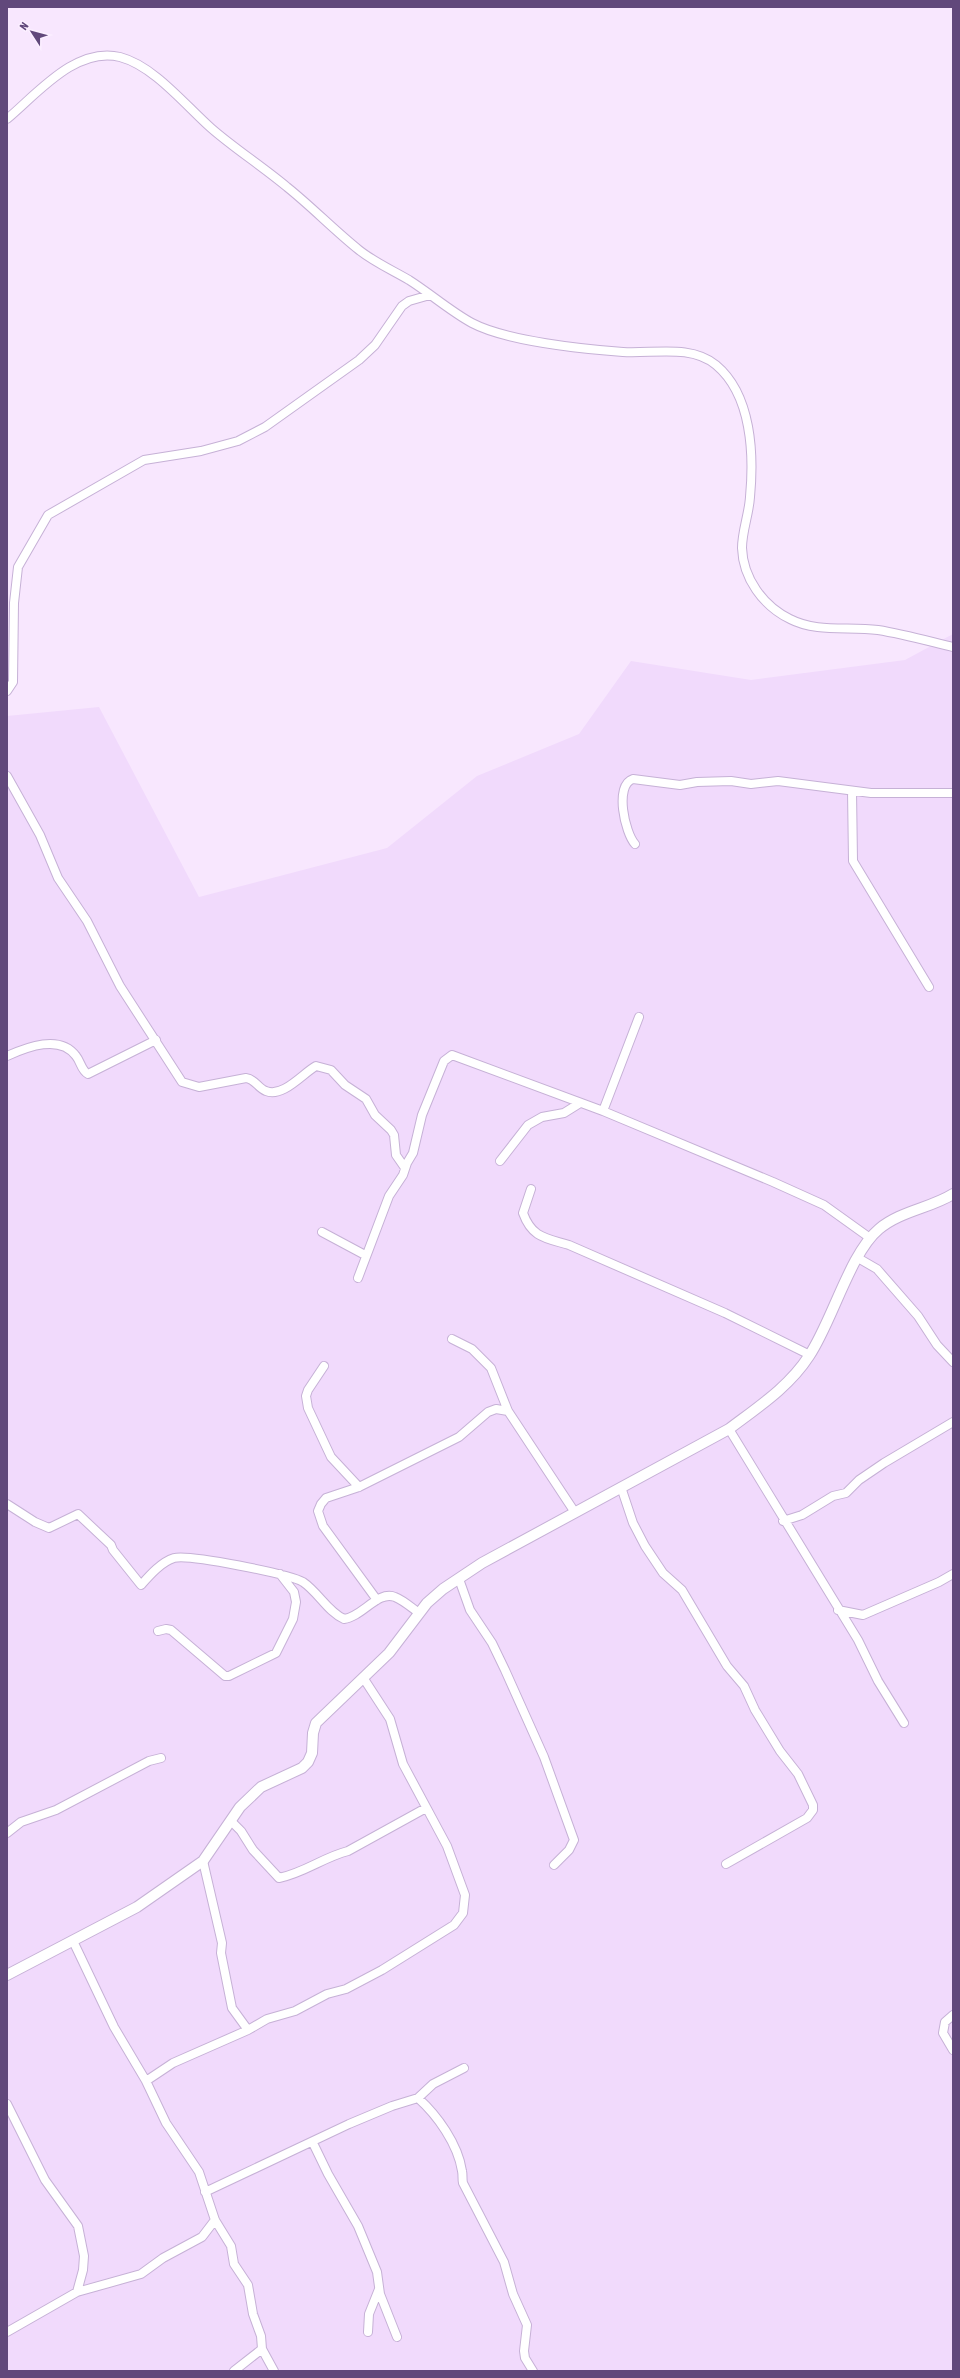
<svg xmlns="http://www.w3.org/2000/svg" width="960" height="2378" viewBox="0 0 960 2378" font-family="'Asap Condensed',sans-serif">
<rect width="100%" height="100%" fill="#f8e7fe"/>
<!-- residential -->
<path fill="#f1dafc" d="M953,634V2371H7V716L99,707L199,897L387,848L477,776L579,734L631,661L751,680L905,660Z"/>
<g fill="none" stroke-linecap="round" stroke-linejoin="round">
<!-- minor casing -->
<g stroke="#c6b1d6" stroke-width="10">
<path id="minor" d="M7,119C37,94 76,46 120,57C154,66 185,105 211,128C235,149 262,166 287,187C312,207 334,230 359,250C374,262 392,270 409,280C431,294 450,311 472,323C506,341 584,349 623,352C653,354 691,344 716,365C752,395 754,455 750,497C749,514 742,531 742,548C743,578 763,606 790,619C817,633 848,626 878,630C903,634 928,641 953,647
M7,691L13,682L14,603L18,567L48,515L144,460L201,451L238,441L265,427L359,360L375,345L402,306L409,301L430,295
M7,776L40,835L58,878L87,921L120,986L182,1082L199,1087L246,1078C255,1079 258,1088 266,1091C283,1098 303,1073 316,1066L331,1070L345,1085L366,1099L375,1115L391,1130L394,1135L396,1155L405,1168
M852,791L853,861L929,987
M635,844C625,833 614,785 633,779L680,785L697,782L731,781L751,784L778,781L871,793H953
M7,1056C27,1047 60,1034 76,1056C81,1062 81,1070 88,1074L156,1040
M603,1111L639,1017
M500,1161L528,1125L542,1117L564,1113L580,1103
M531,1189L523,1213C532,1238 546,1238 569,1245L725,1313L810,1355
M322,1232L365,1255
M858,1258L877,1269L918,1316L937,1345L953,1362
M358,1278L389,1196L403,1175L407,1163L413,1153L422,1115L444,1061L452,1055L603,1111L773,1182L824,1205L870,1238
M452,1339L472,1349L491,1368L508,1411L574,1511
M324,1366L308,1390L306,1396L308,1408L331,1457L359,1487
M729,1429L858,1640L878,1681L904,1723
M621,1487L633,1523L645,1546L663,1573L682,1590L727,1666L744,1686L755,1710L780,1751L798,1774L813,1805V1810L807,1818L726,1864
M7,1504L35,1522L49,1528L78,1514L111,1545L113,1550L141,1585C149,1576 161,1562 174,1558C189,1554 289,1574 303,1582C318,1592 328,1612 344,1619C362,1617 378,1590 395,1597C403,1600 412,1608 419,1613
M783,1521L802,1515L833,1496L846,1493L859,1480L884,1463L953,1422
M459,1579L470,1610L492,1643L505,1670L544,1757L574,1840L569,1850L554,1865
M377,1600L323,1526L318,1511L321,1504L326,1498L359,1487L459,1437L488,1412L496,1409L508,1411
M838,1610L863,1615L939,1582L953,1574
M158,1631L166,1629L171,1630L225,1676H229L276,1653L293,1619L296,1602L294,1592L280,1574
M231,1821L241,1831L253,1850L279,1878C304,1873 324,1857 348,1851L426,1808
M7,1833L21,1822L56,1810L149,1761L161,1758
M203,1861L222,1943L221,1953L232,2008L248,2030
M73,1941L114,2027L146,2081L166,2123L199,2172L215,2220L231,2246L234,2264L248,2285L253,2314L261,2336L262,2349L274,2371
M953,2015L945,2022L943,2033L953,2050
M146,2081L173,2063L248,2030L267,2019L295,2011L327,1994L346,1989L382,1970L454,1925L463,1913L465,1895L447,1846L403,1764L390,1719L364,1679
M418,2098C437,2115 458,2144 462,2171C463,2175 462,2179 463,2183L504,2262L513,2294L527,2325L524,2351L525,2358L533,2371
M7,2104L45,2180L78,2226L84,2256L83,2270L77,2292
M313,2143L328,2174L358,2226L377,2272L380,2294L397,2337
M205,2192L349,2124L392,2106L418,2098L433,2084L464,2068
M7,2332L77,2292L141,2274L163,2258L202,2237L215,2220
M368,2332L369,2314L379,2289
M234,2371L262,2349"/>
</g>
<!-- tertiary casing -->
<g stroke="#c6b1d6" stroke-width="12">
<path id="tertiary" d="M7,1975L137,1907L203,1861L240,1807L261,1787L302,1768L308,1762L312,1753L313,1733L316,1723L389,1653L427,1603L443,1589L482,1563L729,1429C758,1407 789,1387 809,1356C832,1322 850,1253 879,1229C900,1211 931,1208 953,1194"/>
</g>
<!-- minor -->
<use href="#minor" stroke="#fff" stroke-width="8"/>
<!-- tertiary -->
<use href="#tertiary" stroke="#fff" stroke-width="10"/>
</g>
<!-- border -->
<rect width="960" height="2378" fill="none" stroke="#61487b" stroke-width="16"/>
<!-- north arrow -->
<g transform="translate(32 32) rotate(306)" stroke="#fbefff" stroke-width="3" paint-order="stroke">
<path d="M0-3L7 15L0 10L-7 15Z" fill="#61487b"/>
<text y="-6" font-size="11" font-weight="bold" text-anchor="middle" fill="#61487b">N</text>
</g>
</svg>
